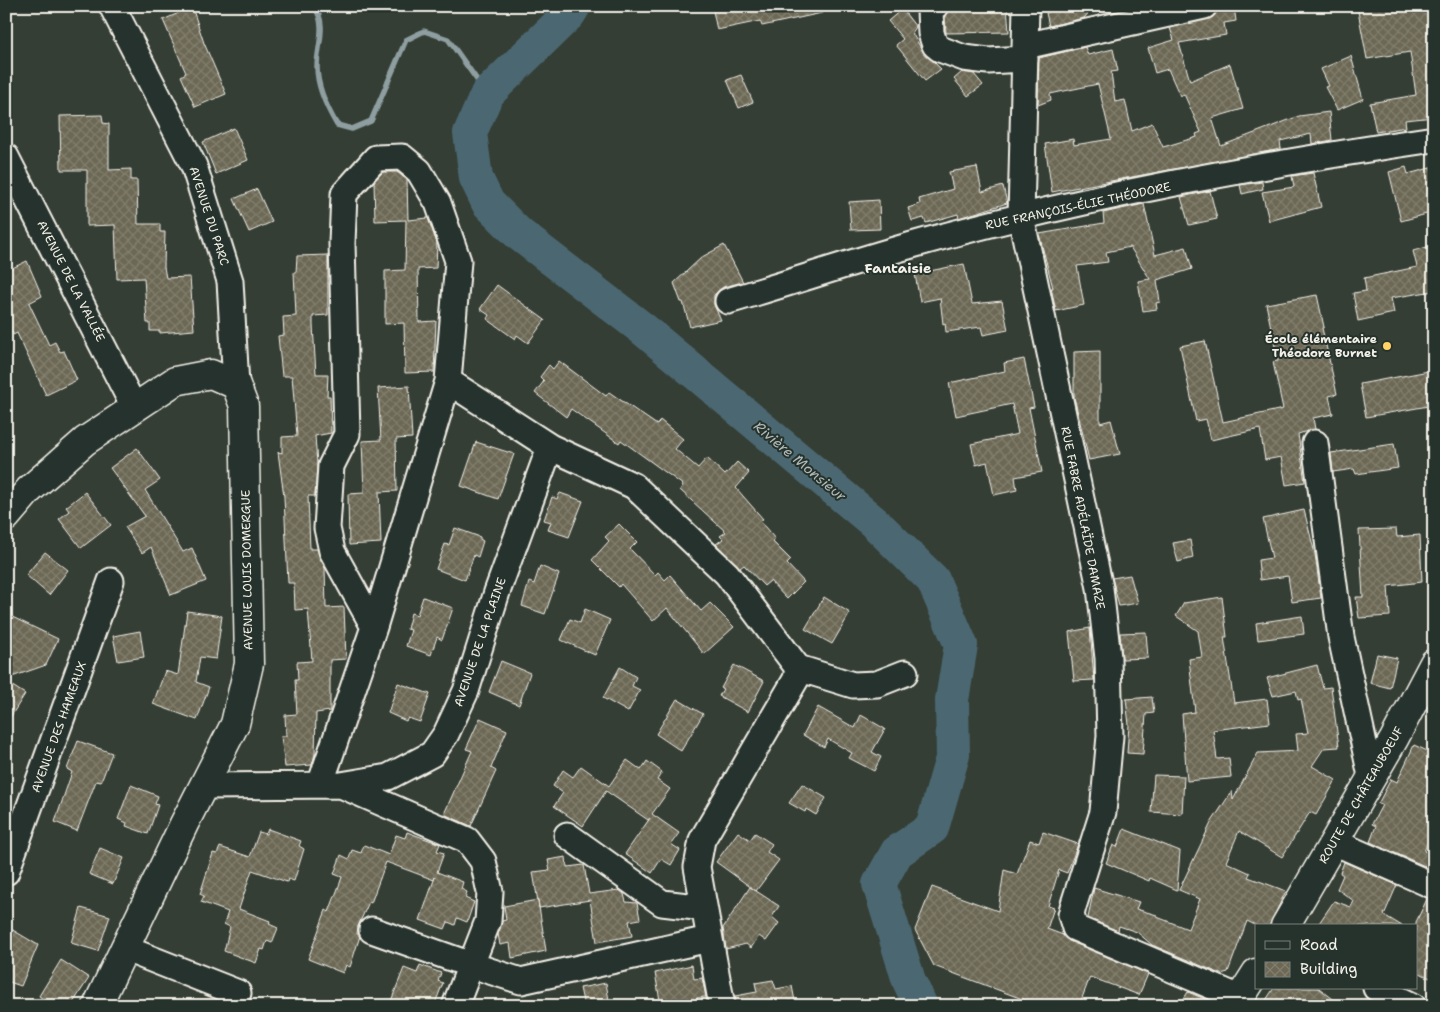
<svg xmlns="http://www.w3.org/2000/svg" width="1440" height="1012" viewBox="0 0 1440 1012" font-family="'Shantell Sans',sans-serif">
<defs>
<pattern id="building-cross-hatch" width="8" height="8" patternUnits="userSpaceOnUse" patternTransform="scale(1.25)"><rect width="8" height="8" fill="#6c6855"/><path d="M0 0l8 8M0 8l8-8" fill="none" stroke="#827e6d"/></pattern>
</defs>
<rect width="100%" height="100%" fill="#343e35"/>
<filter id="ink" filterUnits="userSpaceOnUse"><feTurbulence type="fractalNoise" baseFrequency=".02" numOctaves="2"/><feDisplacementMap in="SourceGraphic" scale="10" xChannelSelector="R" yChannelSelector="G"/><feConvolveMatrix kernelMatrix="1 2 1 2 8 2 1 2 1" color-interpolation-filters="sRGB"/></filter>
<g filter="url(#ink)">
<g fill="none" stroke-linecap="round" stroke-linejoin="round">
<!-- stream -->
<path stroke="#8f9fa1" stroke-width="5.5" d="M314,6C328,25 317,46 317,67C317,87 327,108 337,125L352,129L371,121L406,40L424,31L448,39L487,94"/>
<!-- river -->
<path stroke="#4c6872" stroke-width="34" d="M574,6L569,14L487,94L470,133L476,178L488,203L519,234L643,329L876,524L933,580L961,645L952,700L953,755L932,828L897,852L879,884L909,981L921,1006"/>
</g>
<!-- building -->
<path fill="url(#building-cross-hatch)" stroke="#f4f1e8" d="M712,6H822V13L762,26L760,21L717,30Z
M961,6H1007L1009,32L946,33L945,15L949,9L961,8Z
M1048,6H1095L1084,18L1049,26L1046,13L1049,12Z
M1218,6H1234L1236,21L1224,23L1226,35L1179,43L1190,81L1230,64L1243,109L1212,118L1221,146L1299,116L1329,112L1332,140L1312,144L1311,134L1280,141L1281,149L1052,192L1045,144L1073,139L1074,145L1111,139L1098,84L1050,94L1051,100L1038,105L1039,58L1085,47L1088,55L1113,49L1118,71L1111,72L1115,102L1125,100L1132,131L1152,123L1163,147L1197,137L1196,134L1201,132L1184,94L1180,96L1168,69L1155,73L1148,48L1174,40L1170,28L1213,17Z
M1357,6H1434V117L1405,120L1406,127L1376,132L1370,103L1416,95L1410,52L1367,59Z
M192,7L204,43L226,94L195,107L181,76L186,73L163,20Z
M902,9L916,27L912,33L922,50L941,69L925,81L896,45L903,39L888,21Z
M1351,56L1363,99L1337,110L1325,87L1329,86L1321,69Z
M962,72L974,74L983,85L968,96L954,79Z
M741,75L753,102L739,108L727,80Z
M102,115L103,123L109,124V170L131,169V180H137L138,224H160V232H165L164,267L166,278L190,277L194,330L160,333V331H150V323H147L144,278L117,279L115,225L87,226V170H61L60,116Z
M234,128L248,160L216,174L203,142Z
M977,167L982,192L1003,186L1007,203L959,218L958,214L926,223L924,218L912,221L908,208L920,204L919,199L953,189L949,172Z
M1406,167L1408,174L1434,167V212L1401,221L1389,172Z
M383,172H397L407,180L408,220L428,218L437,243L436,268L418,269L419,322L436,321L434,372L405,373L404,323L385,324V271L405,270L406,220L375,221L374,181Z
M1313,173L1321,207L1269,221L1262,192L1294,187L1292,176Z
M1262,182L1263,189L1242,194L1240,185Z
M257,189L272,222L249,232L234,199Z
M1210,191L1217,219L1189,225L1181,197Z
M879,200L880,229L851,230L849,202Z
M1144,204L1155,255L1186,247L1192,269L1157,280L1160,302L1156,303L1157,309L1143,311L1138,281L1150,279L1130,247L1106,252L1108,262L1077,266L1084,305L1056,311L1051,288H1053L1039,234L1104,223L1103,213Z
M724,245L743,282L723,287L714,295V305L721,320L690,327L683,302H681L674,283L702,257Z
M1434,245V291L1391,298L1394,313L1358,321L1353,293L1366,291L1364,278L1417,267L1413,251Z
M328,255V315L313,316V325L316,374H328L327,396H330L331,433L315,436L317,464L315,496H308L310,549H317L325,568L326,608L344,607L346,659L330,660V711L316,713L315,754L312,765L285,767L281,736H286L285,715L297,714L295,680H298L297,662L312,661L308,609L295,610L294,583H288L284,497L278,452L282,453V437L297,436L292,376H282L278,336L284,335L283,317L296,316L294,272H296L297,256Z
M27,261L42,296L29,303L49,345L55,342L60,352L64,351L77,380L46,395L17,333L13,335L6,320V271Z
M964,264L972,304L1002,301L1008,330L983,335L981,327L946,332L945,323L943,324L940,298L920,302L915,274Z
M497,285L545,320L528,343L517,335L515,339L487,319L489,315L480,309Z
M1317,295L1324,327L1322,328L1337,394L1329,396L1333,414L1313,418L1315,429L1298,434L1305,482L1286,485L1281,457L1265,460L1260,429L1211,440L1206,419L1196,421L1180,346L1205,341L1223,422L1283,409L1273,362L1278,361L1266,304Z
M1100,351V423L1111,420L1120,454L1089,460L1074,397V352Z
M1024,359L1034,407L1029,408L1042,472L1015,477L1017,490L994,495L987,462L976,465L971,444L1018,434L1012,404L956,416L949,383L1005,371L1004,363Z
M559,361L606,396L609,392L657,425L660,420L683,439L675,449L698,468L707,458L725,475L737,462L749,473L736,488L763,519L760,521L775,539L772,541L791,560L787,564L804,582L787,599L770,581L764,586L744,565L740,568L716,544L723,539L720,536L726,532L680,490L683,485L621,440L619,443L571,409L566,417L535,393L544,381L540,377L549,365L553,369Z
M1434,370V405L1366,417L1360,384Z
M409,386L412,438L396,439L397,491L379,492L381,543L349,545L348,494L364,493L362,441L381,440L378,388Z
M476,442L514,454L498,499L461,486Z
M1394,444L1398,468L1356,474L1354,469L1333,472L1331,453Z
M137,448L160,480L145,490L183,552L192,548L206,581L171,595L151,547L142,553L125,527L145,516L110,468Z
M85,492L111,525L81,548L59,519L69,511L66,507Z
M560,493L583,501L569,537L548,530L551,522L544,520L552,497L557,499Z
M1304,510L1315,554L1321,598L1292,602L1288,576L1260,580L1258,560L1272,558L1263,519Z
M619,524L637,542L630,549L655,575L658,572L665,580L670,575L701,611L710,603L734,627L704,654L667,608L653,621L621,584L619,587L592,560L609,541L605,537Z
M455,528L480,537V539L483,541L478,557L474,555L465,580L436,569L445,544L449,545Z
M1396,529L1397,537L1420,535L1422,582L1388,586L1390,616L1359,618L1356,597H1363L1359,530Z
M1190,540L1193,558L1178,562L1173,543Z
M45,552L68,570L49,595L26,575Z
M540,566L559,574L545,614L522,606L529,582L534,584Z
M1130,575L1138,603L1119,606L1112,578Z
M423,597L453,608L442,640L437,637L431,655L406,646L411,630L407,629L411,613L417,615Z
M824,597L850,613L832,644L805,629Z
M1222,597L1227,637H1224L1234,703L1267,699L1270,723L1213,730L1217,759L1229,758L1231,777L1187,781L1182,714L1195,712L1189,659L1202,657L1198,631L1176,616L1184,603Z
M585,609L610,620L595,655L561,640L570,619L580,623Z
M187,611L222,616L216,659L200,657L196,682L209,687L197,720L153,704L165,671L178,675Z
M6,614L58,639L46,665L6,679Z
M1302,616L1304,634L1258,640L1256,623Z
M1090,628L1094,680L1074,681L1069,632Z
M140,631L144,657L118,661L113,636Z
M1146,632L1148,658L1122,659L1120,633Z
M1377,654L1397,658L1390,688L1370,683Z
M501,661L530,673L519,705L489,692Z
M734,665L764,681L748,712L719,696L723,689L721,688Z
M1317,665L1323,688L1331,687L1339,747L1324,748L1312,766L1336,780L1316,815L1310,812L1282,857L1239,831L1226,862L1250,873L1248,877L1286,891L1269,926H1257L1247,921L1228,972L1221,974L1152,945L1137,932L1119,926L1118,931L1088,918L1094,888L1139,902L1136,909L1157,915V917L1188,929L1200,899L1179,890L1211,823L1232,791L1233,800L1258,753L1298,751L1296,734L1308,733L1301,699L1298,700L1296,691L1273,696L1267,678Z
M620,667L636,677L632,686L640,690L628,712L603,698Z
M6,682L25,694L6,724Z
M398,683L430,694L420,722L408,718L406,721L388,713Z
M1152,697L1154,713L1146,714L1143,754L1127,753L1129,725L1126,699Z
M677,699L703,714L681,751L656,734Z
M818,707L855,728L861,715L885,729L872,752L881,757L874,771L849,758L852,753L828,739L824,747L803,735Z
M480,718L507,730L491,768L496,771L471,826L444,814L472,751L466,749Z
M78,741L112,753L101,782L96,781L77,831L55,822L72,772L67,769Z
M1414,745L1434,754V829L1424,851L1434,856V870L1370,842L1376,826L1372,824L1382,805L1378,804L1391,779L1397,782Z
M627,760L641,770L647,761L662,772L657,780L670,789L652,814L679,833L671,844L680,850L671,865L661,859L652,873L625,854L650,818L648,820L606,791L583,826L554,806L563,793L553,786L563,770L573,777L581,766L609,786Z
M1154,775L1184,776L1182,814L1151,812Z
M802,784L826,798L816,815L806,809L805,812L789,803Z
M131,785L158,796L155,804L158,805L148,834L126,826L127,823L118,819Z
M268,829L301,841L299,846L304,849L294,881L288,879L287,882L252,870L239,909L270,921L269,924L278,928L272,943L267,941L264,950L261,949L256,963L224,951L230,927L224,924L228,912L201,902L204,896L200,894L213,853L217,854L220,847L250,857L259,832L266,834Z
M1124,829L1180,851L1177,890L1150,878L1149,881L1106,863L1113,845L1117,847Z
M407,832L440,844L437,851L444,853L437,872L463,882L461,889L467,892L465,898L474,902L467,922L457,918L455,925L448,922L445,929L420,920L435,877L434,880L386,862L371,903L369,902L358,926L357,934L360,936L350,967L346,965L343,973L308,959L326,910L329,912L340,883L342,877L334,874L341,855L349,859L352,850L361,853L364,845L389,855L396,835L405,838Z
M738,832L750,840L755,833L772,844L767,852L779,860L756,891L716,862Z
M1043,832L1078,844L1067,873L1059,870L1048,906L1054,908L1047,929L1063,935L1069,941L1148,974L1139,995L1090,977L1079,1006H1041L934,966L915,930L932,887L998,911L1004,870L1017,874L1030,840L1039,843Z
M100,848L124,858L113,884L89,874Z
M566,857L567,867L584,865L589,894L619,890L624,894L626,902L637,903L640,919L629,921L632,936L597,942L590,900L539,908L533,872L550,870L548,860Z
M1344,862L1397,885L1384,915L1402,926H1317L1334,901L1351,907L1354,901L1337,889L1343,875L1340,873Z
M750,887L779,906L772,917L779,923L766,941L759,936L751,948L746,944L726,949L723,928Z
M1427,899L1434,900V980L1416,971V922Z
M538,900L546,951L512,958L510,943L500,945L498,934L502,921L506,920L504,906Z
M81,908L110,916L98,951L71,943Z
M6,926L38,945L21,986L6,981Z
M61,960L89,978L71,1006H53L39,996Z
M420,965L441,973L438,981L443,983L434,1006H389L404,968L417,973Z
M692,965L694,979L702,978L706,997L697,998L699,1006H661L655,973Z
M773,980L776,989L792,986L796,1006H736L735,996L757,992L755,983Z
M606,983L610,1006H584L580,988Z
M1274,988H1319L1342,1006H1262Z
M1188,992L1219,1005V1006H1179Z"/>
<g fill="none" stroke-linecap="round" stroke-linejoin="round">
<!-- minor casing -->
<g stroke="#f4f1e8" stroke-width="29">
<path id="minor" d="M112,6L194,166L230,281L236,385
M935,6L930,10L931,33L935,45L940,49L964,58L988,61L1025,59
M1026,6L1021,217L1100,588L1108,658L1110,736L1103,812L1073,907L1071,915L1075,928L1240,998
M1025,46L1204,6
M6,157L134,407
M728,301C790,283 851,262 912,245C1083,197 1259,165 1434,139
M448,381L550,447L634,486L727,574L798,668L853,685L877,684L905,673
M1315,443L1341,637L1371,776
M320,785L374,627L448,381L458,261L438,203L419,171L402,157L376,158L344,194L342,243L347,434L331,466L327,528L332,551L374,627
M341,785L467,840L483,861L490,892L488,921L455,1006
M204,786L341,785L388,777L432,754L446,734L466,691L497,592L550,447
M567,835L662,903L704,908
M1334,842L1434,886
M6,872L111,581
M372,930L471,965L521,981L709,939
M126,949L238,993
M1376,988L1413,1006
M722,1006L697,867L702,840L796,679L798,668"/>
</g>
<!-- major casing -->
<g stroke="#f4f1e8" stroke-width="31">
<path id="major" d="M6,517L29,490L85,441L175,381L211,374L236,385L244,406L249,664L235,724L184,824L97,1006
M1285,926L1394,739L1434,663
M1235,1006L1256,973"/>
</g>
<!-- minor -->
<use href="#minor" stroke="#26332d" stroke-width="25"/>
<!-- major -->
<use href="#major" stroke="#26332d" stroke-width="28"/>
</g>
</g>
<!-- markers -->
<circle fill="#ffd166" stroke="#26332d" stroke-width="2" cx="1387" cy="346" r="5"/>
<g text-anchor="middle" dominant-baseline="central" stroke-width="4" stroke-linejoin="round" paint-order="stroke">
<!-- street labels -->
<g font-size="12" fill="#f4f1e8" stroke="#26332d">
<text transform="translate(1078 206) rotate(-12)">RUE FRANÇOIS-ÉLIE THÉODORE</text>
<text transform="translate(209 216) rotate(72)">AVENUE DU PARC</text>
<text transform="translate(71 281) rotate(63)">AVENUE DE LA VALLÉE</text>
<text transform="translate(1083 518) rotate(79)">RUE FABRE ADÉLAÏDE DAMAZE</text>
<text transform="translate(247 570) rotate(-91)">AVENUE LOUIS DOMERGUE</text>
<text transform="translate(480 642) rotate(-71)">AVENUE DE LA PLAINE</text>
<text transform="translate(59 727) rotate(-70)">AVENUE DES HAMEAUX</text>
<text transform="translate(1361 795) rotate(-60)">ROUTE DE CHÂTEAUBOEUF</text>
</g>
<!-- poi labels -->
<g font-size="12" font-weight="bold" fill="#f4f1e8" stroke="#26332d" text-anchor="end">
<text x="1377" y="339">École élémentaire<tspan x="1377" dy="14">Théodore Burnet</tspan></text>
</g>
<!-- neighbourhood labels -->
<g font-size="14" font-weight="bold" fill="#f4f1e8" stroke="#26332d">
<text x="898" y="268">Fantaisie</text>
</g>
<!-- water labels -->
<g font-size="14" font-style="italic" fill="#b1bab9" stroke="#26332d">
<text transform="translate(800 461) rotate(40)">Rivière Monsieur</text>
</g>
</g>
<!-- margin -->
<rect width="1440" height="1012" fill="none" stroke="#26332d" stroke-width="25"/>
<rect x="12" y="12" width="1415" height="987" fill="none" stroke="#f4f1e8" stroke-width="2" filter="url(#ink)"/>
<!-- legend -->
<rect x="1255" y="924" width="162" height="65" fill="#26332d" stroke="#787f78"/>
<rect x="1265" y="941" width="25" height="8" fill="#26332d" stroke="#787f78"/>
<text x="1300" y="950" font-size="15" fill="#f4f1e8">Road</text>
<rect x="1265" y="962" width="25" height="15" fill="url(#building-cross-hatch)" stroke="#787f78"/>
<text x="1300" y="974" font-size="15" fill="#f4f1e8">Building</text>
</svg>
